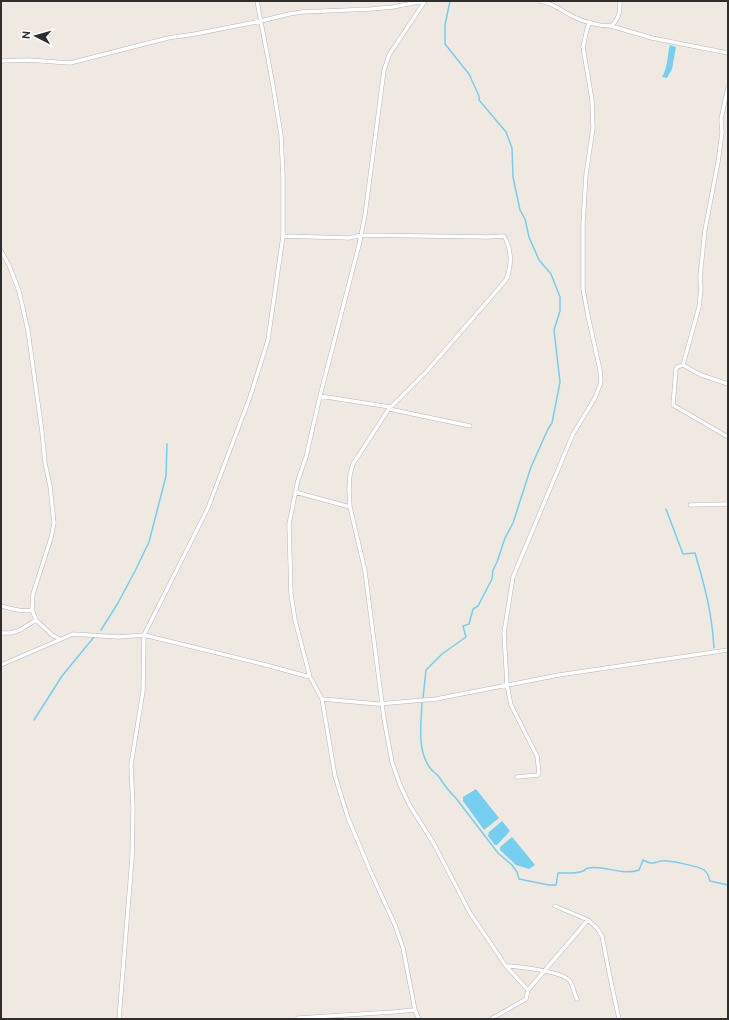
<svg xmlns="http://www.w3.org/2000/svg" width="729" height="1020" viewBox="0 0 729 1020" font-family="Ubuntu,sans-serif">
<rect width="100%" height="100%" fill="#efe9e1"/>
<!-- water -->
<path fill="#75cff0" d="M670,45L676,47L672,69L667,78L662,77C668,67 667,56 670,45Z
M476,789L499,818L484,830L463,801V797Z
M502,821L510,831L497,845H495L488,836L489,832Z
M512,837L513,838L535,865L529,869L516,865L500,850V847Z"/>
<g fill="none" stroke-linecap="round" stroke-linejoin="round">
<!-- stream -->
<path stroke="#75cff0" stroke-width="1.5" d="M666,509L683,554L695,553C705,587 712,613 714,648
M101,630L118,603L135,571L149,542L166,476L167,444
M423,698L426,670L442,654L466,637L463,626L469,624L473,609L478,606L492,579L493,570L497,562L505,538L513,523L531,467L548,429L552,423L560,382L554,330L560,311V297L551,274L539,260L529,237L525,219L520,210L513,177L512,148L506,132L479,100V96L469,74L445,44V25L450,1
M422,703C421,725 417,750 430,768C433,772 437,774 439,777C444,784 448,791 455,797L498,853L512,865L517,872L519,879L549,885H556L558,873C566,873 576,874 583,871C587,869 585,868 589,868C605,865 622,876 639,870L643,860C654,865 651,863 661,861C668,860 698,866 704,870C707,872 709,877 710,881L728,885
M34,720L62,676L94,637"/>
<!-- street casing -->
<g stroke="#b4b7c1" stroke-width="4.5">
<path id="street" d="M540,1C556,4 561,11 574,17C584,22 599,26 611,26C619,20 620,11 620,1
M611,26L652,38L728,53
M1,61L28,60L70,63L168,38L195,34L261,21L289,14L302,12L371,9L393,7L423,1
M728,87L721,119L722,133L718,162L705,230L700,277L701,288L699,307L683,365L701,375L728,384
M283,236L349,238L361,235L488,237L504,236C512,250 512,265 506,280L426,372L392,406L390,407L320,396
M1,251L9,265L19,291L28,331L42,432L45,463L50,486L54,523L51,538L33,594L32,610L36,620L52,635L60,639
M683,365L677,367L676,369L673,405L728,437
M390,407L353,464L350,475L349,490L350,507L365,571L384,719L392,762L400,785L410,806L434,844L470,913L506,966L528,990
M389,409L470,426
M295,492L350,507
M690,505L728,504
M1,606C10,608 23,613 32,610
M1,633H11L20,630L36,620
M1,665L73,634L119,637L144,635L266,665L310,677L322,699L378,704L436,699L559,675L728,650
M310,677L295,620L291,594L289,524L298,480L306,457L320,396L359,245L365,215L384,70L389,55L425,1
M322,699L335,776L348,818L372,875L395,925L403,948L415,1010L419,1019
M517,777L538,775L539,773L537,756L511,705L507,685L504,633L513,577L573,434L595,398L601,382L600,370L588,316L583,289V224L586,175L593,128L592,100L583,47L587,29L590,22
M555,906L588,920L597,928L602,936L611,982L619,1019
M507,966C520,967 562,971 570,981C573,986 574,993 577,999
M119,1019L132,858L133,809L131,765L143,691L144,635L208,508L250,397L268,340L283,236V177L281,135L272,80L257,1
M298,1019V1018L393,1012L415,1010
M491,1019L526,999L528,990L588,920"/>
</g>
<!-- street -->
<use href="#street" stroke="#fff" stroke-width="3.5"/>
</g>
<!-- border -->
<rect width="729" height="1020" fill="none" stroke="#2e2e2e" stroke-width="4"/>
<!-- north arrow -->
<g transform="translate(36 36) rotate(276)" stroke="#ffffff" stroke-width="3" paint-order="stroke">
<path d="M0-3L7 15L0 10L-7 15Z" fill="#2e2e2e"/>
<text y="-6" font-size="11" font-weight="bold" text-anchor="middle" fill="#2e2e2e">N</text>
</g>
</svg>
